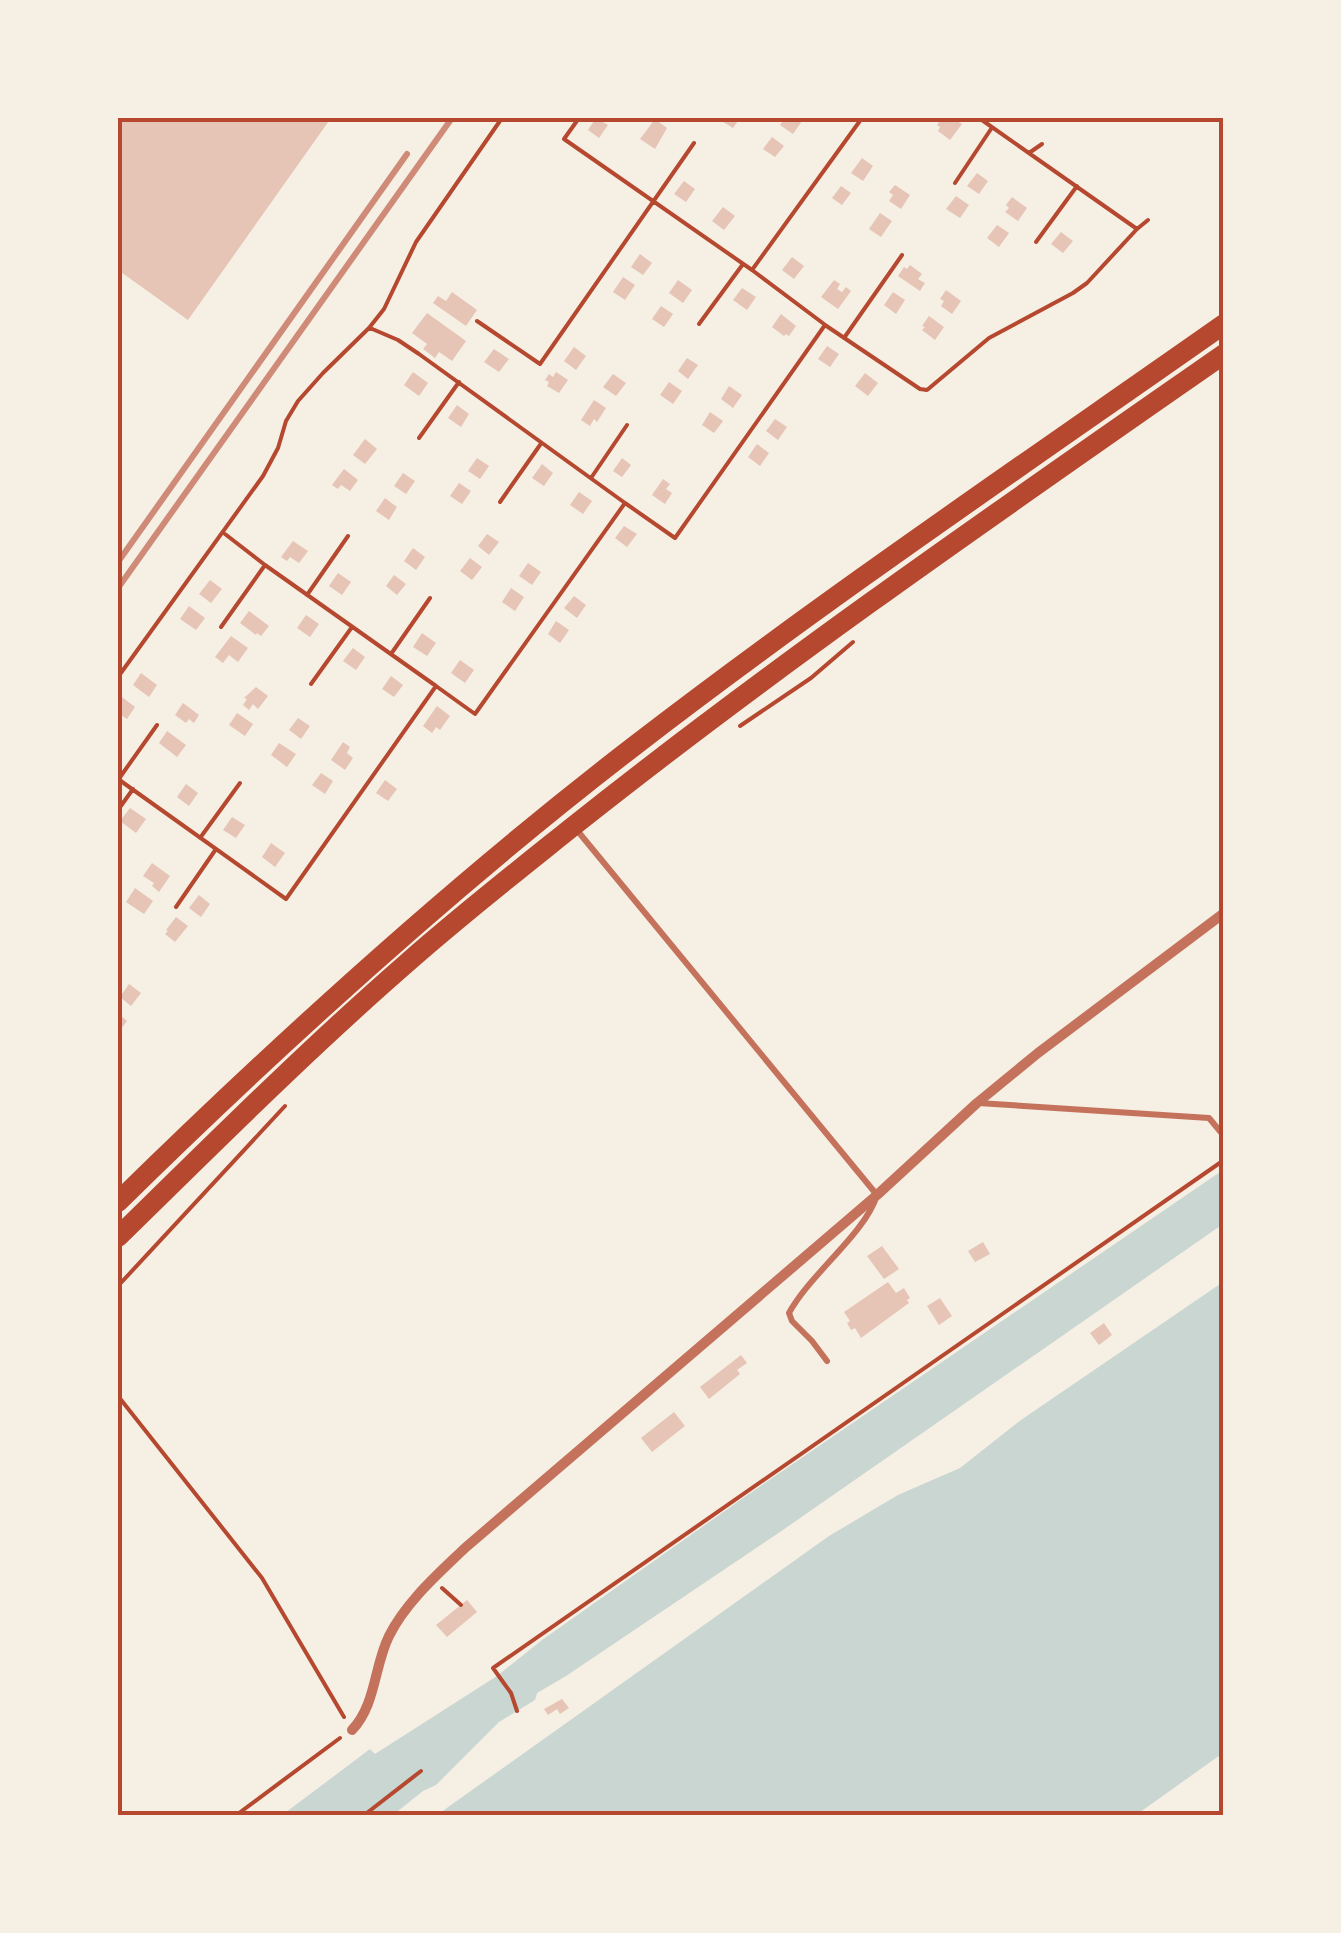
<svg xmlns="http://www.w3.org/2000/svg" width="1341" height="1933" viewBox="0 0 1341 1933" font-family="Signika,sans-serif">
<rect width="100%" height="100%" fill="#f6efe4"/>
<!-- water -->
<path fill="#c9d6d2" d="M1223,1170V1224L780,1532L566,1676L537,1693L535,1700L499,1722L436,1785L423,1791L393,1815L281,1816L370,1749L375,1754L497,1676L542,1640L746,1496Z
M1223,1282V1753L1136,1815H437L829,1536L898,1495L960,1468L1021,1420Z"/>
<!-- building -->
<path fill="#e6c5b7" d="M118,118H331L188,320L118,270Z
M596,118L608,125L599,138L588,130Z
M722,118H740L733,128L720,120Z
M785,118H797L802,121L793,134L780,125Z
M942,118H952L962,124L950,140L938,131L940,127L937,125Z
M655,119L667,128L655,149L640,139Z
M772,137L784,146L775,157L763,149Z
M862,158L873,166L863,181L851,173Z
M977,173L988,181L979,194L967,186Z
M684,181L695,189L686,202L674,194Z
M895,185L910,195L901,209L889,201L893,195L889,192Z
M841,186L851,193L842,205L832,198Z
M956,196L969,205L960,218L946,209Z
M1012,197L1027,208L1018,221L1005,212L1009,208L1006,205Z
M723,207L735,216L724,230L712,221Z
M880,213L892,221L881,237L869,229Z
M997,225L1009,233L999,247L987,238Z
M1061,232L1073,241L1063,253L1051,244Z
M640,254L652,263L643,275L631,267Z
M792,257L804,266L794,279L782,270Z
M910,265L922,274L918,279L925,283L920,291L898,276L904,267L907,269Z
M623,277L635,285L625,300L613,292Z
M678,280L692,290L683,303L669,293Z
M834,280L840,284L837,289L842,292L846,287L851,291L838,309L821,297Z
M742,288L756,297L747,310L733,300Z
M946,290L961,301L952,314L941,306L944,301L940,299Z
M452,292L477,310L466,326L433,303L438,296L446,301Z
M893,292L905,300L896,314L884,305Z
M661,306L673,314L664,327L652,319Z
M427,313L466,341L452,361L439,352L435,358L423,349L427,344L412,333Z
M781,314L796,326L789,336L786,334L784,336L772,327Z
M929,316L944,327L935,340L922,330L925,327L922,326Z
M827,346L839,354L830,367L818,359Z
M574,347L586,356L576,370L564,361Z
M494,349L509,359L499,372L484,362Z
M687,358L698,365L688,379L678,371Z
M413,372L428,383L419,396L404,385Z
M556,372L568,380L559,393L547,386L549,382L545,380L549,374L553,377Z
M865,373L878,383L868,396L855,386Z
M613,374L626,383L616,396L603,387Z
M669,382L682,391L673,404L660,395Z
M729,386L742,395L733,408L721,399Z
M594,400L606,408L597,422L594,419L590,426L581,420Z
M457,405L469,414L461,427L448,418Z
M710,412L723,421L714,433L702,425Z
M775,419L787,427L778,440L766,431Z
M365,439L377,449L365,464L353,455Z
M757,444L769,453L760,466L748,457Z
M477,458L489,466L480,479L468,471Z
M622,458L631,465L622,477L613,471Z
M542,464L553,473L544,486L532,478Z
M344,469L358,480L350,491L341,485L338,489L332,485Z
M403,473L415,481L406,494L394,486Z
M663,479L670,484L666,489L672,493L665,504L652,495Z
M459,483L471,491L462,504L450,496Z
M579,492L592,501L583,514L570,505Z
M385,498L397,507L389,520L376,511Z
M624,526L637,534L627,547L615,538Z
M487,534L499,542L489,555L478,546Z
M293,541L308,551L299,563L290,557L287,561L281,557Z
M413,548L425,557L416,570L404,561Z
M470,558L482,567L472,580L460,571Z
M528,563L541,572L532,585L519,576Z
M338,573L351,582L342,595L329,586Z
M394,575L406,584L397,595L386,586Z
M210,580L222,589L211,603L199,594Z
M511,588L524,597L515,611L502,602Z
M574,596L586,605L577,618L564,608Z
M189,606L205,618L196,630L180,619Z
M249,611L269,626L261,636L257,633L256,635L240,623Z
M306,615L319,624L310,637L297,628Z
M556,621L569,630L560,643L548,634Z
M422,633L436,643L427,656L413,647Z
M231,636L248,648L238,662L229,655L223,663L215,657Z
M353,648L365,657L356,670L343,661Z
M460,660L474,670L465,683L451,673Z
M141,673L157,685L149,697L133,685Z
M391,676L403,685L394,697L382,689Z
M256,687L268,696L258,709L253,704L249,710L243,705L247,699L244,698Z
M122,697L135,707L127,719L118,713V704Z
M183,703L199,715L194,723L189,719L186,723L175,715Z
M437,706L450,716L440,730L436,727L432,733L423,726Z
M237,713L253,724L245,736L229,725Z
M298,718L310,726L301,739L289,730Z
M167,731L186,745L177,757L159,743Z
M343,742L350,747L347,753L353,758L345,770L331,760Z
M279,743L296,754L287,767L271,755Z
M321,773L333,781L325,794L312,785Z
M385,780L397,789L388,801L376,793Z
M186,784L198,793L189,806L177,797Z
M130,808L146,819L136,833L120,821Z
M232,817L245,825L236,838L223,830Z
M271,843L285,853L275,867L262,857Z
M152,863L170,876L159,892L152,886L154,883L143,876Z
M135,888L153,901L144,914L126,902Z
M199,895L210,904L201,917L189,908Z
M176,917L188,926L175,942L165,934L168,931L166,930Z
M129,984L141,993L131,1006L120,997Z
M118,1013L127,1021L118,1033Z
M983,1242L990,1254L975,1262L968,1251Z
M882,1246L899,1269L884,1279L867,1256Z
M888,1282L896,1293L904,1288L910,1298L907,1300L909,1303L861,1338L855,1328L851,1330L847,1323L850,1321L844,1312Z
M940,1298L952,1316L939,1325L927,1306Z
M1104,1323L1112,1335L1099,1345L1090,1333Z
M741,1355L747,1363L737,1370L740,1374L709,1399L700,1387Z
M674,1412L685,1426L652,1452L641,1438Z
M467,1600L477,1612L447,1637L436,1625Z
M562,1699L569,1708L560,1714L557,1709L548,1715L544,1709Z"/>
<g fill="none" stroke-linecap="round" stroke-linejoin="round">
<!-- path -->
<path stroke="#b5482f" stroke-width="4" d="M579,118L564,139L752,270L824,324
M979,118L1137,229
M1029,153L1042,144
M955,183L991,129
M1036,242L1077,186
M752,270L862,118
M477,321L540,364L694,143
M699,324L743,264
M370,328L398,340L419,354L625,503
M844,338L902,255
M419,438L459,382
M591,478L627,425
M500,502L540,445
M225,534L265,565
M307,595L348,536
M221,627L265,565L436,686
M391,654L430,598
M118,677L263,476L278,448L286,421L298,401L323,373L369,328L384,309L416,242L502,118
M311,684L352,627
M740,726L811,678L853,642
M118,779L286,899L436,686L475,714L625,503L675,538L825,325L920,389L927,390L989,338L1073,293L1087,283L1137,229L1148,220
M118,780L157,725
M118,810L133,789
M200,838L240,783
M176,907L216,849
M118,1286L285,1106
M118,1396L262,1578L344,1717
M442,1588L461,1605
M517,1711L511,1693L493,1668L1224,1160
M235,1816L340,1738
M363,1816L421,1771"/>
<!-- service -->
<path stroke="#c5725c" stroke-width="6" d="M576,829L877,1195C865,1234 810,1274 789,1313L792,1321L812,1341L827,1361
M978,1103L1209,1118L1224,1136"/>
<!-- minor -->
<path stroke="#c5725c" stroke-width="10" d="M352,1730C376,1705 374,1666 389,1636C406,1602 437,1575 465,1548L877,1195L977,1103L1038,1053L1224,913"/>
<!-- primary -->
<path stroke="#b5482f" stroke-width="20" d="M118,1202C282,1041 451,887 633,747C825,599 1026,463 1224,324
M118,1237C213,1144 307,1050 408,962C460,916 516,872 571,828C781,661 1003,508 1224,354"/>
<!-- rail -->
<path stroke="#cf8b77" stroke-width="6" d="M118,562L407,154
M118,588L452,118"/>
</g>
<!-- border -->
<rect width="1341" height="1933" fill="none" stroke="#f6efe4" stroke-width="240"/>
<rect x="120" y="120" width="1101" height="1693" fill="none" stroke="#b5482f" stroke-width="4"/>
</svg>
